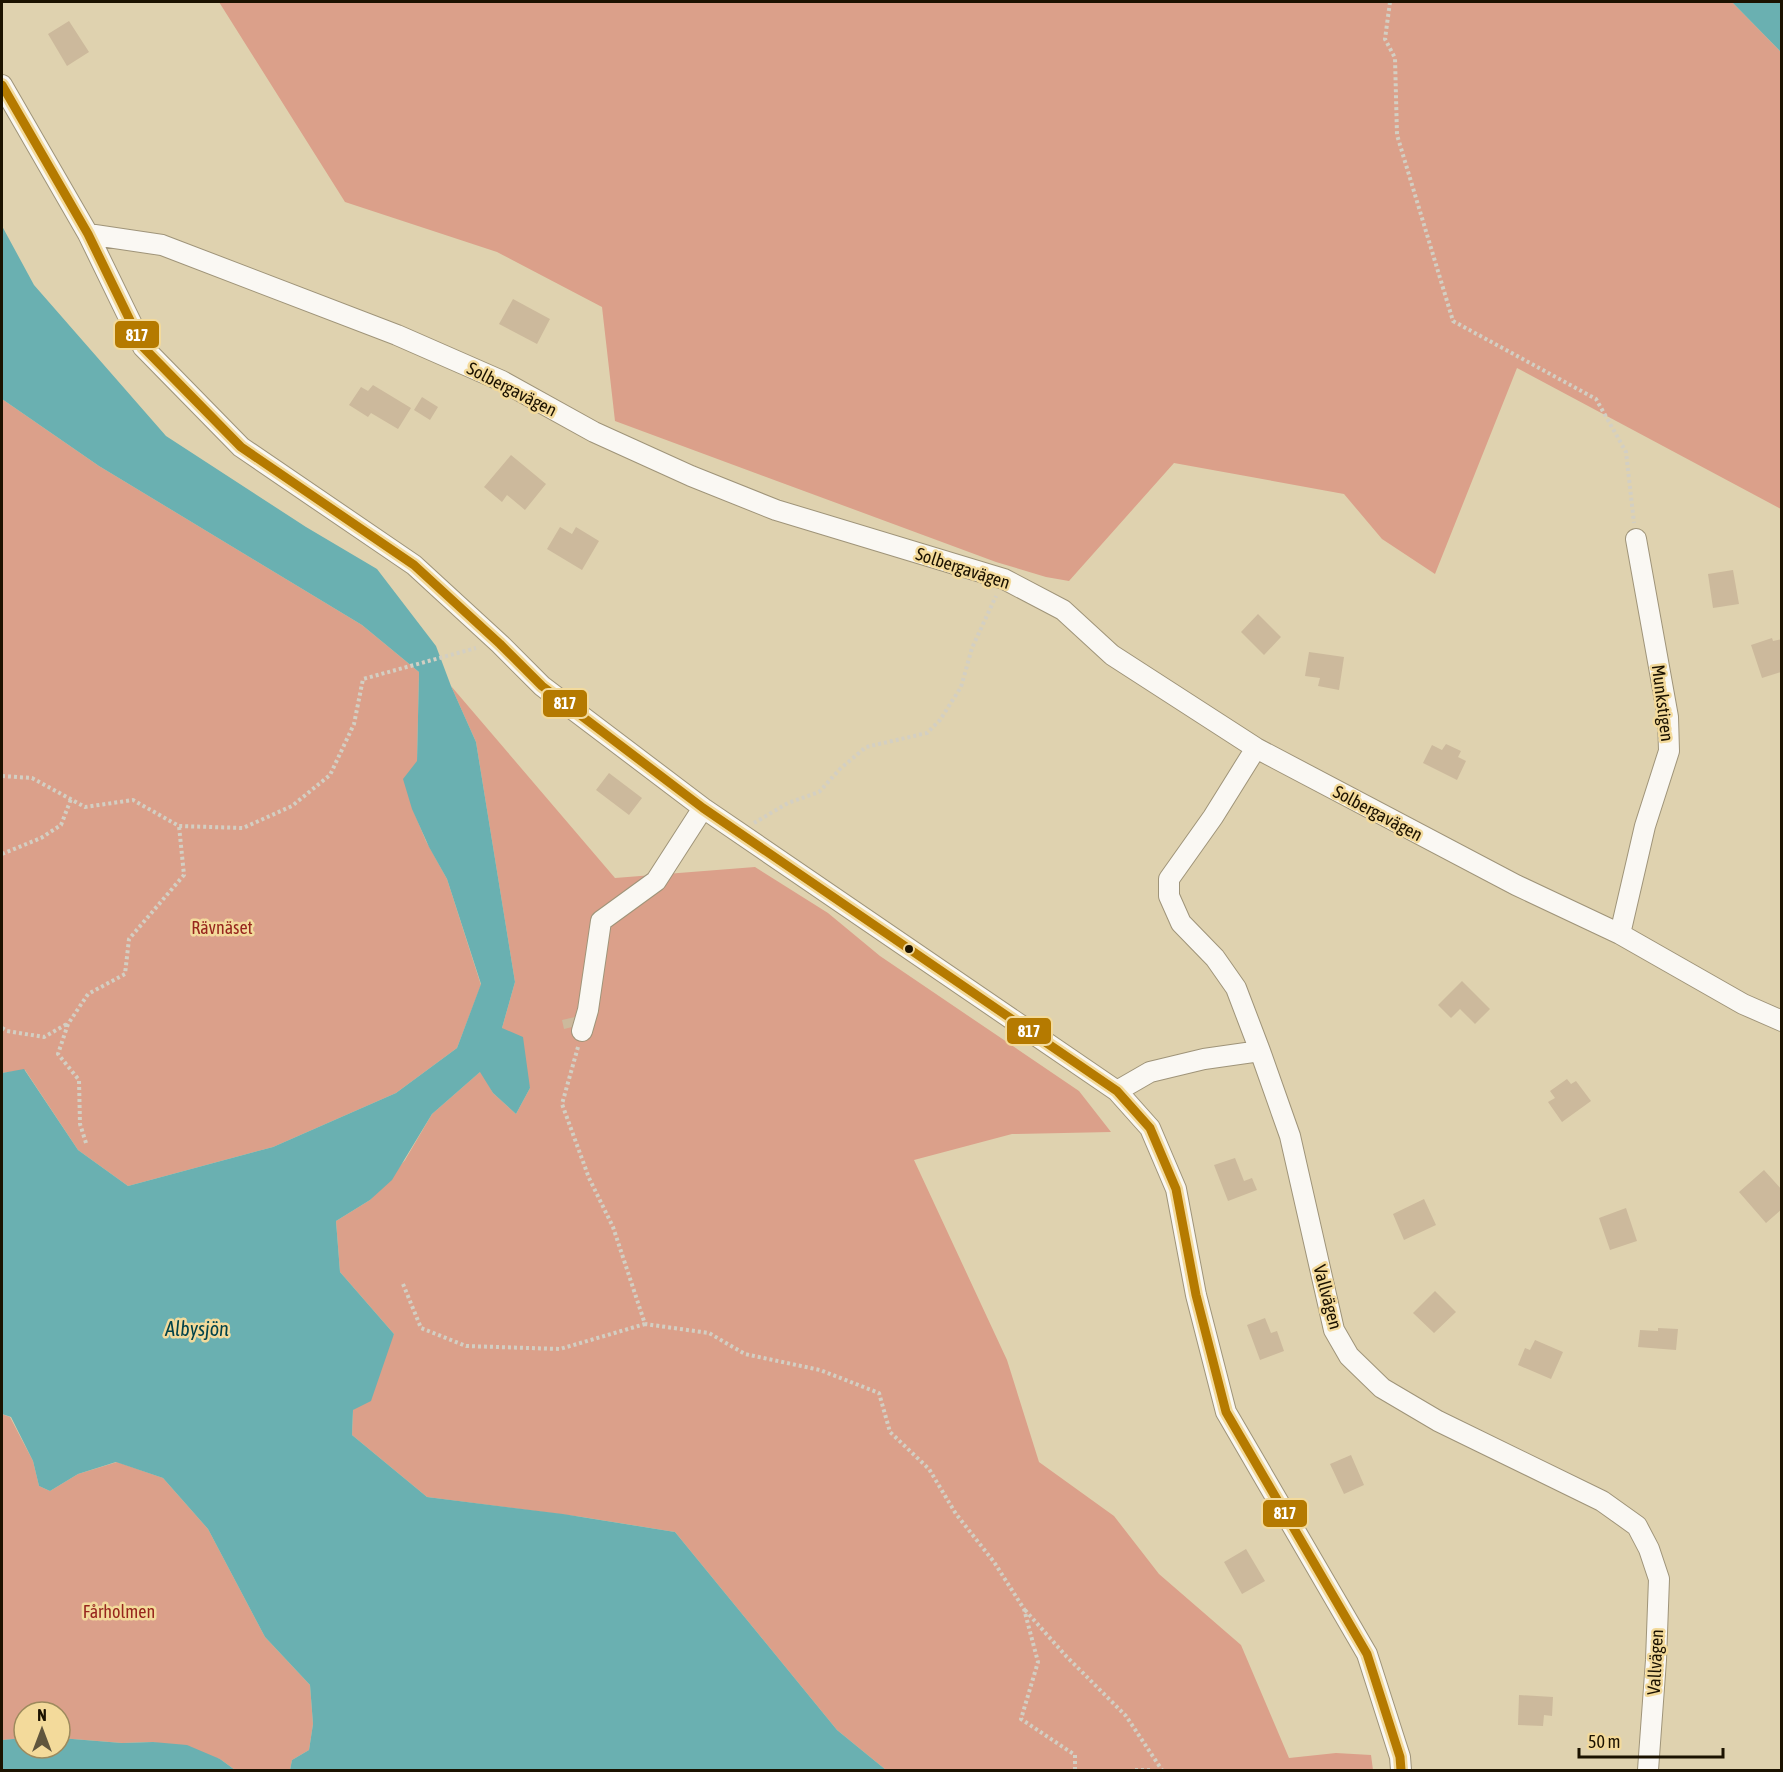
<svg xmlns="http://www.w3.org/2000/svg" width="1783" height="1772" viewBox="0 0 1783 1772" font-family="'Asap Condensed',sans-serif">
<rect width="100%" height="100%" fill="#dfd2af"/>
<!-- forest -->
<path fill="#dba08a" d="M219,2H1732L1781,52V509L1517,368L1435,574L1382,539L1344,494L1174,463L1069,581L1046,577L996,562L615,421L602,307L497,252L345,202Z
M2,399L99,466L362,625L419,672L417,761L413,810L426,841L447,879L481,985L457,1048L396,1093L273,1147L128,1186L78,1150L25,1070L2,1073Z
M451,686L615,878L755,867L828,913L880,956L1079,1091L1111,1132L1012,1134L914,1160L1007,1360L1039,1462L1114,1516L1159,1574L1241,1645L1289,1758L1336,1753L1371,1755L1373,1770H886L837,1730L675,1532L582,1517L427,1497L352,1435L353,1410L394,1334L340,1272L336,1221L370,1200L405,1160L432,1114L481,1071L493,1093L516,1114L530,1088L502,1028L515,982L476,742Z
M2,1414L10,1417L33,1461L39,1486L50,1491L78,1474L117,1462L163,1478L208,1529L265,1637L310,1685L313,1724L309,1750L292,1760L290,1770H235L220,1759L153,1742L122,1743L60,1738V1712H24V1738L2,1740Z"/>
<!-- water -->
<path fill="#6ab0b1" d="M1732,2H1781V52Z
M2,226L34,285L166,436L306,527L377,569L436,646L451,686L476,742L515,982L502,1028L523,1037L530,1088L516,1114L493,1093L480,1072L432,1114L392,1180L370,1200L336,1221L340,1272L394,1334L371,1401L353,1410L352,1435L427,1497L563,1514L675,1532L837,1730L886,1770H290L292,1760L309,1750L313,1724L310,1685L265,1637L208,1529L163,1478L116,1462L78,1474L50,1491L39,1486L33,1461L11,1417L2,1414V1073L24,1069L78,1150L128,1186L273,1147L396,1093L457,1048L481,984L447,879L429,847L412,809L403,779L417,761L419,672L362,625L99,466L2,399Z
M24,1738V1748H60V1738L122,1743L153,1742L187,1745L220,1759L235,1770H2V1740Z"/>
<!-- building -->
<path fill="#ccb99c" d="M69,21L89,52L67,66L48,34Z
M513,299L550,319L537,344L499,324Z
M373,385L411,408L398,429L371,413L368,417L349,405L361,387L368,391Z
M422,397L438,407L430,420L414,410Z
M511,455L546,484L525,510L507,495L502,502L484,487Z
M560,527L572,534L576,527L599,541L582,570L547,549Z
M1733,570L1739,604L1713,608L1708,574Z
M1258,614L1281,637L1264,655L1241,632Z
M1772,638L1773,641L1782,639L1781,672L1762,678L1751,645Z
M1309,652L1344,657L1339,690L1318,686L1320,678L1305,676Z
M1446,744L1461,751L1458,757L1466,761L1457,780L1423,763L1432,745L1442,750Z
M609,773L642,798L629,815L596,790Z
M1462,981L1490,1009L1475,1024L1460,1009L1451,1018L1438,1005Z
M575,1017L576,1026L564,1029L562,1020Z
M1567,1079L1571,1084L1576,1081L1591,1101L1562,1122L1548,1102L1555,1098L1550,1091Z
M1235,1158L1244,1181L1252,1178L1257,1190L1228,1201L1214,1165Z
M1764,1170L1782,1190V1209L1766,1223L1739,1192Z
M1424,1199L1436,1225L1404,1240L1393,1214Z
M1626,1208L1637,1241L1610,1250L1599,1218Z
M1435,1291L1456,1312L1434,1333L1413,1313Z
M1265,1318L1271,1333L1277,1331L1284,1351L1260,1360L1247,1325Z
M1658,1328L1678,1329L1676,1350L1638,1347L1640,1330L1658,1331Z
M1535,1340L1563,1352L1551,1379L1518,1365L1525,1348L1530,1350Z
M1351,1455L1364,1485L1344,1494L1330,1464Z
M1246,1549L1265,1581L1242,1594L1224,1562Z
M1519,1695L1553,1697L1552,1716L1544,1715L1543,1726L1518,1725Z"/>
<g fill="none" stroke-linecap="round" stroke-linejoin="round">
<!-- minor casing -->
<g stroke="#9f9479" stroke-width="22">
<path id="minor" d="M2,85L88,234L143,347L241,447L414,565L500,644L542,686L703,808L1117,1091L1150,1128L1176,1189L1196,1295L1226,1412L1367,1654L1400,1757L1401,1770
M88,234L162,245L397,335L502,381L594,432L691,476L776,510L1004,579L1063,610L1112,655L1256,748L1516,885L1620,934L1743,1004L1782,1021
M1256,748L1213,817L1169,879V896L1181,923L1215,958L1236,988L1260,1051L1290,1136L1334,1330L1349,1356L1382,1388L1438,1421L1602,1501L1637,1526L1649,1549L1659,1579L1656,1660L1648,1770
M1620,934L1645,826L1669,751L1668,717L1636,539
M582,1031L588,1010L601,921L656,881L703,808
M1117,1091L1150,1072L1204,1059L1260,1051"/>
</g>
<!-- path -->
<path stroke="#d3cfc3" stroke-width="4" stroke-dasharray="3 3" stroke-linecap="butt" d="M1390,2L1385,39L1395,58L1397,135L1453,321L1596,399L1626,452L1634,523
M2,776L32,778L85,807L133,800L179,826L243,828L292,806L330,775L354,724L363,679L476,648
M754,823L788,803L819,792L840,769L866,747L927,733L940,720L961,687L972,648L996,596
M2,854L41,838L61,825L71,799
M2,1028L7,1031L44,1037L67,1024
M578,1047L562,1104L589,1178L613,1227L645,1324L709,1333L745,1354L820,1370L879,1393L890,1432L929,1469L956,1514L994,1562L1024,1609L1038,1662L1021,1719L1075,1755V1770
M86,1143L80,1124L79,1080L58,1054L68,1024L88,994L125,974L129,939L184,875L179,826
M403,1284L421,1328L466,1346L560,1349L645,1324
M1025,1610L1066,1656L1126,1716L1162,1770
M1135,1770H1153"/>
<!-- minor -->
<use href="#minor" stroke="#faf8f3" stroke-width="20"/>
<!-- bus-1 casing -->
<g stroke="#f3da9b" stroke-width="14">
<path id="bus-1" d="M2,85L88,234L143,347L241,447L414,565L500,644L542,686L703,808L1117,1091L1150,1128L1176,1189L1196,1295L1226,1412L1367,1654L1400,1757L1401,1770"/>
</g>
<!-- bus-1 -->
<use href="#bus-1" stroke="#b57a00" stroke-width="9"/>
</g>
<!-- markers -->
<circle fill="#1b1200" stroke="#f3da9b" stroke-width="2" cx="909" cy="949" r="5"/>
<g text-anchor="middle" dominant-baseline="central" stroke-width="5" stroke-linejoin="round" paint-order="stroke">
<!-- street labels -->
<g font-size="18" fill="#1b1200" stroke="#f3da9b">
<text transform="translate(512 389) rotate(27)">Solbergavägen</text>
<text transform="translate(963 568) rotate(18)">Solbergavägen</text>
<text transform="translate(1663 703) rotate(83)">Munkstigen</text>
<text transform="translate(1378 813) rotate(28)">Solbergavägen</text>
<text transform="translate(1328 1297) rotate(75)">Vallvägen</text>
<text transform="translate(1655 1662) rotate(-87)">Vallvägen</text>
</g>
<!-- park labels -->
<g font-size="18" fill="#97261d" stroke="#f3da9b">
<text x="222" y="927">Rävnäset</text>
<text x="119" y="1611">Fårholmen</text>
</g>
<!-- water labels -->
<g font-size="20" font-style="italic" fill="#00424a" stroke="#f3da9b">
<text x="197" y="1328">Albysjön</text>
</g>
</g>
<g stroke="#f3da9b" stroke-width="2">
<rect x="114" y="320" width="46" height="29" rx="6" fill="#b57a00"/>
<rect x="542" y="689" width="46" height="29" rx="6" fill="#b57a00"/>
<rect x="1006" y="1017" width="46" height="28" rx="6" fill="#b57a00"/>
<rect x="1262" y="1499" width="46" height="29" rx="6" fill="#b57a00"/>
</g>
<g font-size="16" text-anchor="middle" font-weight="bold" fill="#fff">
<text x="137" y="341">817</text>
<text x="565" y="709">817</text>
<text x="1029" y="1037">817</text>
<text x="1285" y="1519">817</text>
</g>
<!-- border -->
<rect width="1783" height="1772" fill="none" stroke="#1b1200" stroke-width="6"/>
<!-- north arrow -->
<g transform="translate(42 1730)"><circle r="28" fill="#f3da9b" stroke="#9d8a5d" stroke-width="1.5"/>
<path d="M0-4.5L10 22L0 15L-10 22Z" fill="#60553d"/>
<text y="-9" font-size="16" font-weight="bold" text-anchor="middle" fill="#1b1200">N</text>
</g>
<!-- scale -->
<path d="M1579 1748v9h144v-9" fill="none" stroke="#1b1200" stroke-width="3"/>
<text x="1588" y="1748" font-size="18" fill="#1b1200" stroke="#f3da9b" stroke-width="4.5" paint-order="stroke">50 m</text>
</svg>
